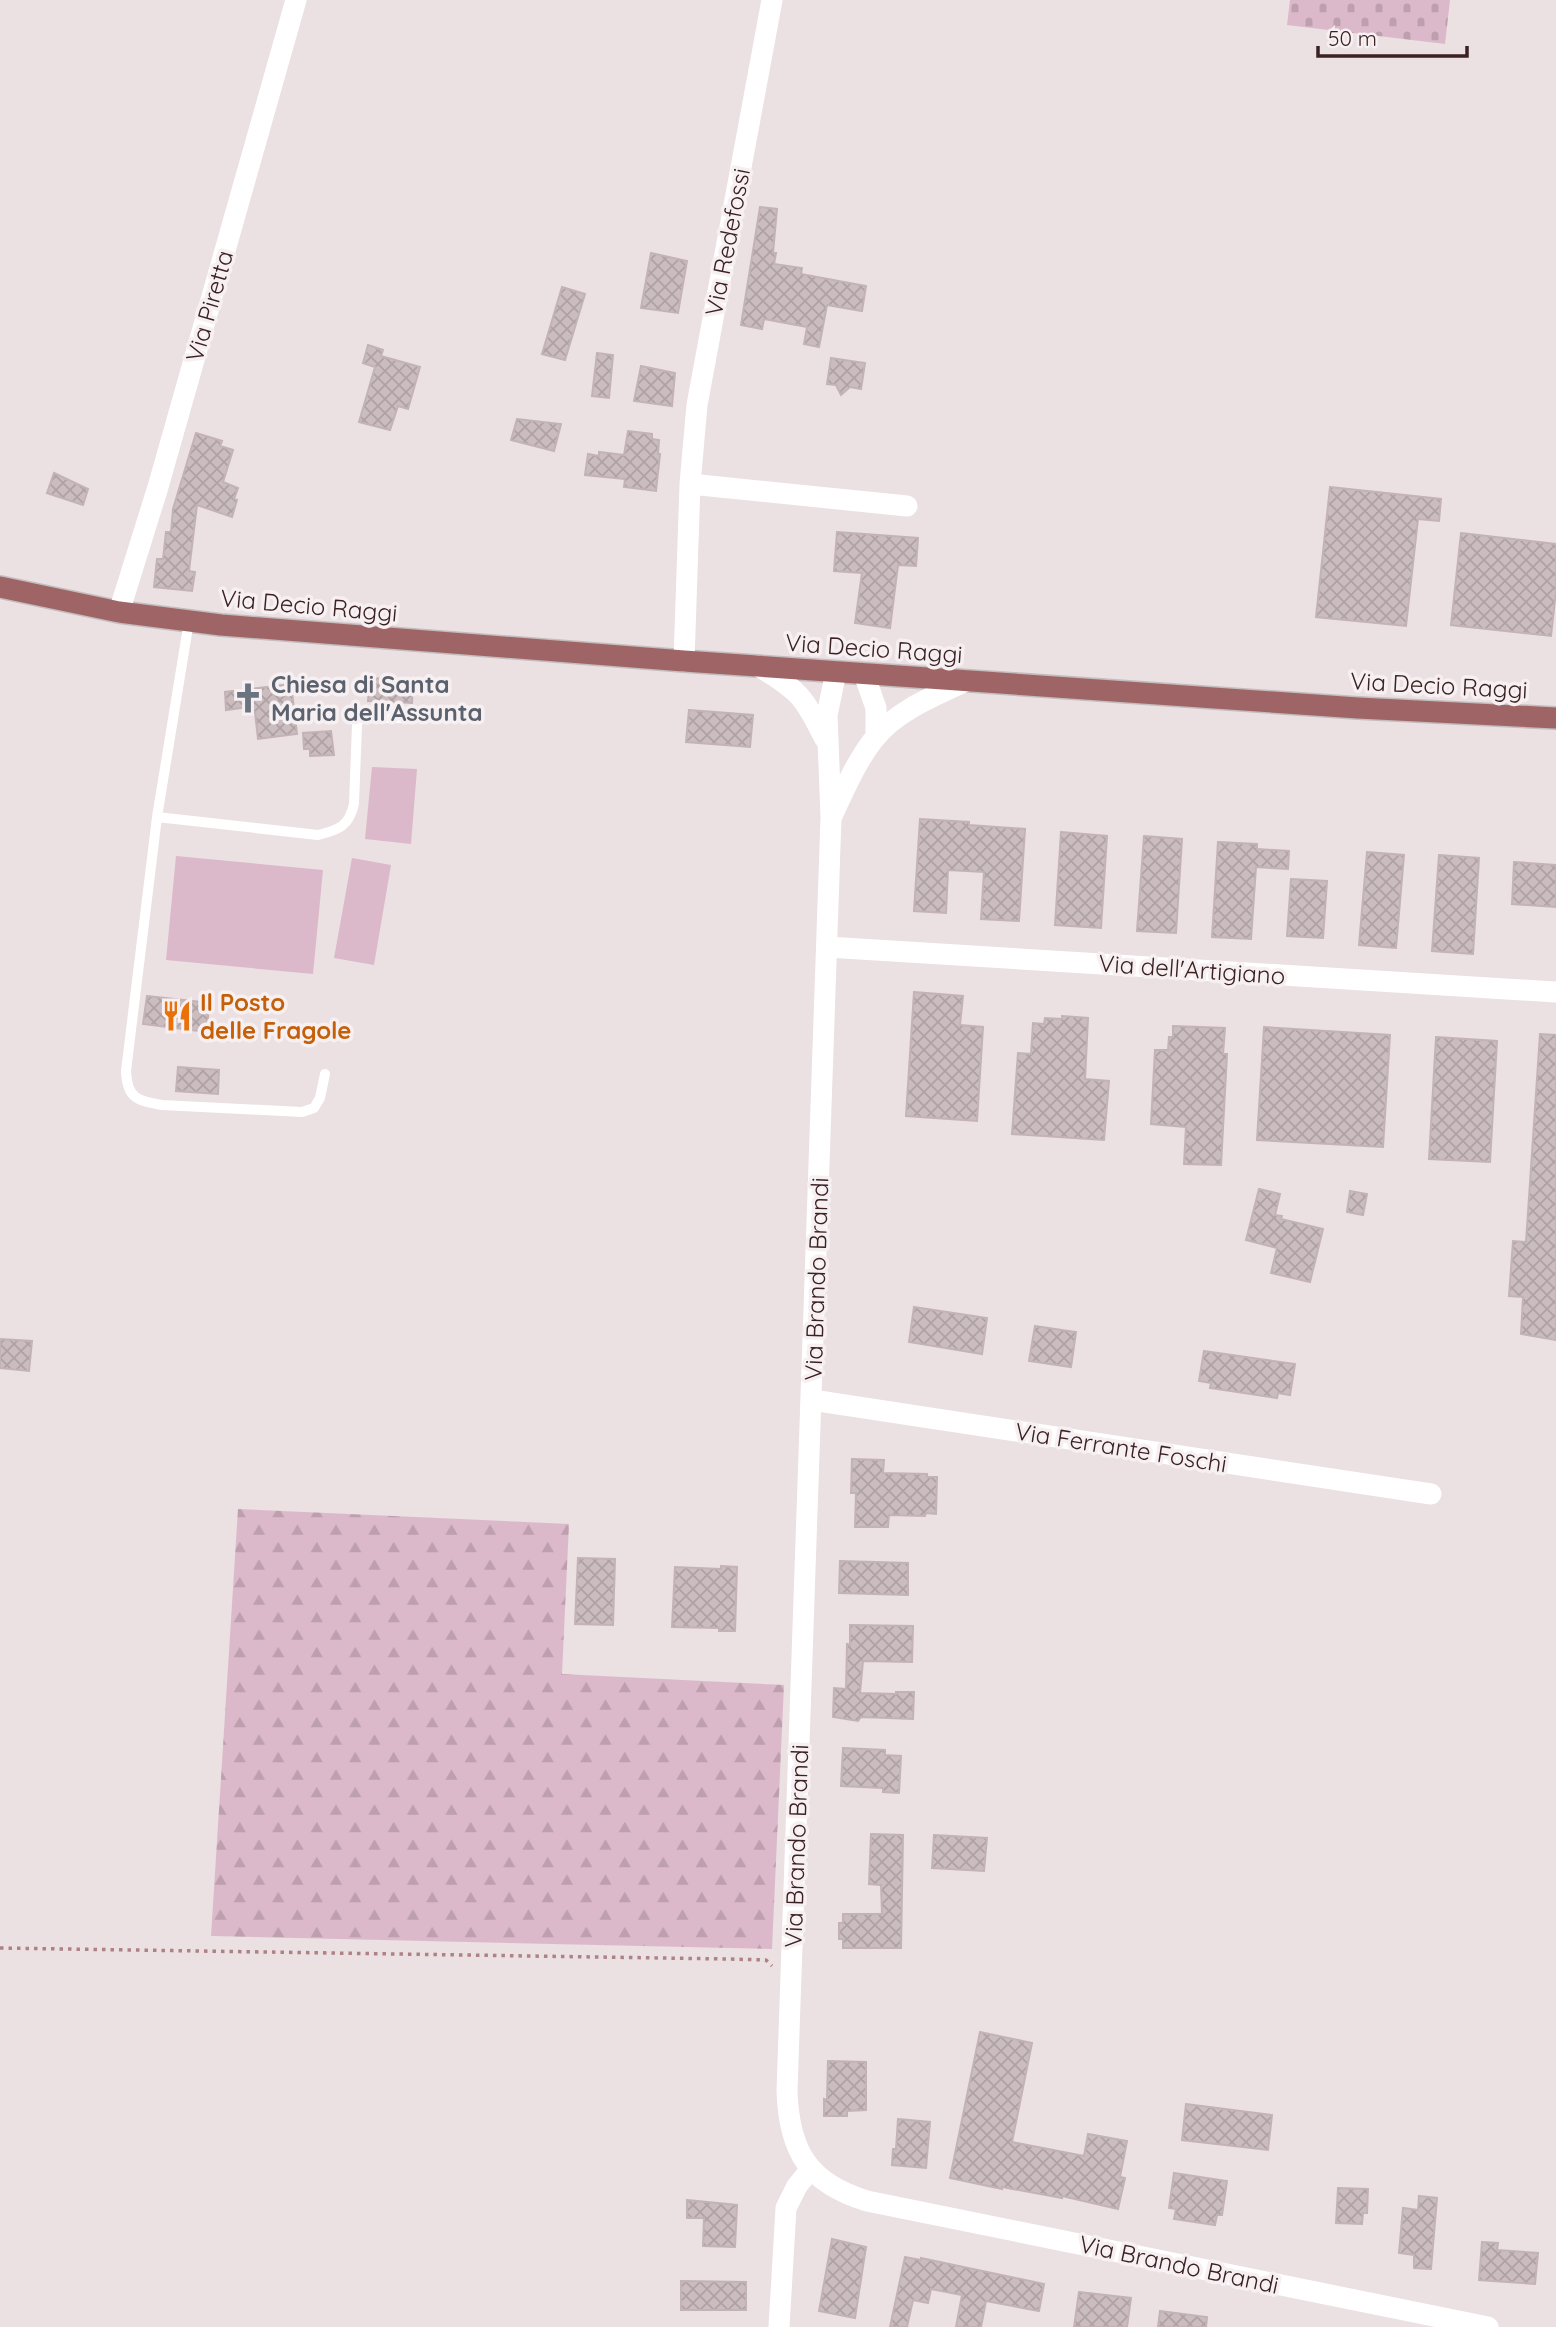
<svg xmlns="http://www.w3.org/2000/svg" width="1556" height="2327" viewBox="0 0 1556 2327" font-family="Quicksand,sans-serif">
<defs>
<pattern id="forest-firs" width="22" height="20" patternUnits="userSpaceOnUse" patternTransform="scale(1.75)"><rect width="22" height="20" fill="#dcb9ca"/><path d="M5 1l3.5 6h-7zM16 11l3.5 6h-7z" fill="#be9fad"/></pattern>
<pattern id="cemetery-stones" width="16" height="16" patternUnits="userSpaceOnUse" patternTransform="scale(1.75)"><rect width="16" height="16" fill="#dcb9ca"/><path d="M2 7V4a2 2 0 0 1 4 0v3zM10 15v-3a2 2 0 0 1 4 0v3z" fill="#be9fad"/></pattern>
<pattern id="building-cross-hatch" width="8" height="8" patternUnits="userSpaceOnUse" patternTransform="scale(1.75)"><rect width="8" height="8" fill="#cbbdbf"/><path d="M0 0l8 8M0 8l8-8" fill="none" stroke="#afa2a4"/></pattern>
</defs>
<rect width="100%" height="100%" fill="#ebe0e2"/>
<!-- forest -->
<path fill="url(#forest-firs)" d="M238,1509L569,1524L562,1674L784,1685L772,1949L211,1936Z"/>
<!-- cemetery -->
<path fill="url(#cemetery-stones)" d="M1290,0H1450L1445,44L1287,25Z"/>
<!-- park -->
<path fill="#dcb9ca" d="M372,767L417,769L411,844L365,839Z
M176,856L323,870L313,974L166,960Z
M352,858L391,865L374,965L334,958Z"/>
<!-- building -->
<path fill="url(#building-cross-hatch)" stroke="#c4b3b6" stroke-width="2" d="M760,207L777,209L773,253H776L774,264L802,268L801,274L866,286L862,311L827,305L819,347L804,344L807,327L764,319L762,329L741,325Z
M651,253L687,261L678,313L641,308Z
M562,287L585,294L565,360L542,354Z
M368,345L383,350L381,356L420,367L408,409L398,406L390,430L359,422L375,367L363,363Z
M597,353L613,355L609,398L592,396Z
M831,358L865,363L861,389L850,387L841,395L836,385L827,384Z
M641,366L675,373L672,406L634,401Z
M517,419L561,424L554,451L511,440Z
M628,431L652,434V439L659,440L658,454H660L656,491L624,487L625,479L585,475L588,454L599,456V452L624,455Z
M196,433L222,441L220,446L233,450L223,482L238,488L234,499L237,500L232,517L197,505L189,571L195,572L192,591L154,587L157,559H163L166,532H171L173,509Z
M54,473L88,489L83,505L47,493Z
M1330,487L1441,499L1439,521L1418,519L1406,626L1316,617Z
M837,532L918,538L916,566L898,565L890,628L855,623L862,573L834,571Z
M1461,533L1556,544V591L1551,636L1451,625Z
M370,678L413,680L412,703L368,701Z
M291,684L297,734L258,739L255,712L248,713V707L226,710L225,692Z
M689,710L753,715L750,747L686,742Z
M331,731L334,755L310,756V749H304L303,733Z
M920,819L969,822V825L1025,829L1019,921L981,919L984,872L948,870L946,913L914,911Z
M1061,832L1107,836L1101,928L1055,925Z
M1144,836L1182,839L1176,933L1137,931Z
M1218,842L1257,844V849L1289,851L1288,869L1256,867L1251,939L1212,937Z
M1367,852L1404,855L1396,948L1359,945Z
M1439,855L1479,858L1473,954L1432,951Z
M1514,862L1556,865V907L1512,904Z
M1291,879L1327,881L1323,938L1287,936Z
M914,992L963,996L960,1025L983,1027L977,1121L906,1116Z
M147,996L210,1003L206,1032L143,1024Z
M1062,1016L1088,1018L1085,1079L1109,1081L1104,1140L1012,1134L1018,1053L1031,1054L1033,1023L1044,1024L1045,1018L1062,1019Z
M1173,1026L1225,1028L1223,1054H1227L1221,1165L1184,1164L1186,1127L1151,1124L1155,1050H1168L1169,1037H1173Z
M1264,1027L1390,1035L1383,1147L1257,1140Z
M1540,1034L1556,1035V1340L1521,1334L1523,1297L1509,1296L1513,1241L1526,1242Z
M1436,1037L1497,1041L1490,1162L1429,1159Z
M178,1067L219,1070L218,1094L176,1091Z
M1259,1189L1280,1194L1275,1215L1282,1216L1281,1219L1323,1229L1310,1282L1271,1273L1277,1248L1246,1240Z
M1350,1191L1367,1194L1363,1215L1347,1212Z
M914,1307L987,1318L982,1354L909,1342Z
M1035,1326L1076,1332L1071,1367L1029,1361Z
M0,1339L32,1341L29,1371L0,1368Z
M1204,1351L1295,1364L1290,1395L1278,1393L1277,1398L1210,1388L1211,1383L1199,1381Z
M852,1459L884,1460L883,1473L927,1474V1477H937L936,1514L926,1513L925,1516L889,1515L888,1527H855L856,1493H851Z
M578,1558L615,1559L613,1625L575,1624Z
M840,1561L908,1563V1595L839,1593Z
M721,1566L737,1567L735,1631H719V1628L672,1627L675,1567L721,1569Z
M850,1625L913,1626L912,1662L863,1661L860,1693L896,1694V1692H914L913,1719L861,1717L858,1721L833,1717L834,1688L846,1689L847,1644L850,1645Z
M843,1748L885,1750V1755L901,1756L899,1793L883,1792V1788L841,1786Z
M871,1834L903,1835L901,1948H843V1939H839V1923H843V1914H882L881,1885L869,1884Z
M934,1835L987,1838L984,1871L932,1868Z
M980,2032L1032,2043L1012,2142L1084,2156L1088,2134L1127,2141L1120,2177L1125,2178L1118,2209L1062,2196V2198L1002,2187V2189L950,2178Z
M828,2061L866,2062V2110L847,2111V2116H824V2099L827,2100Z
M1186,2104L1272,2115L1268,2150L1182,2140Z
M898,2119L930,2122L926,2168L892,2165L893,2149H896Z
M1174,2173L1227,2181L1222,2215H1217L1215,2225L1174,2219L1176,2209L1169,2208Z
M1338,2188L1368,2189L1367,2213H1363L1362,2224L1336,2223Z
M1419,2196L1437,2198L1431,2269L1414,2268V2255L1399,2253L1403,2208L1418,2210Z
M687,2200L737,2205L735,2247L703,2246L704,2218H687Z
M832,2239L866,2247L855,2318L819,2311Z
M1482,2242L1498,2243L1497,2250L1538,2253L1535,2284L1479,2280Z
M905,2257L921,2260V2258L1044,2284L1039,2311L986,2301L981,2327H956L962,2295L931,2289L928,2303L913,2300L907,2327H890Z
M681,2281L746,2282V2310H681Z
M1079,2292L1131,2298L1127,2327H1074Z
M1160,2311L1207,2317L1206,2327H1158Z"/>
<g fill="none" stroke-linecap="round" stroke-linejoin="round">
<!-- primary casing -->
<g stroke="#c4bcbd" stroke-width="24">
<path id="primary" d="M0,587L119,612L221,625L684,661L1358,708L1556,718"/>
</g>
<!-- path -->
<path stroke="#ae8184" stroke-width="3.5" stroke-dasharray="3.5 5" stroke-linecap="butt" d="M0,1948L729,1959L766,1960L772,1966"/>
<!-- lane -->
<path stroke="#fff" stroke-width="10" d="M189,621L157,817L318,835C339,830 349,826 354,804L357,725L359,718H404
M157,817L126,1071C127,1098 137,1101 162,1105L302,1112L314,1108L320,1098L325,1074"/>
<!-- street -->
<path stroke="#fff" stroke-width="21" d="M690,484L907,506
M119,612L158,487L296,0
M684,661L690,484L697,405L772,0
M758,666C800,691 803,696 825,739
M836,672L827,715L831,817L787,2091C789,2151 808,2183 867,2201L1488,2327
M864,674L876,708V737
M832,816C844,790 856,762 874,739C896,711 934,696 966,681
M827,947L1556,992
M812,1400L1431,1494
M779,2327L786,2208L797,2186L810,2170"/>
<!-- primary -->
<use href="#primary" stroke="#9f6566" stroke-width="21"/>
</g>
<!-- icons -->
<defs>
<g id="church-bare" transform="scale(2.415)"><path d="M-1.2-6h2.4v3.5h3.3v2.4h-3.3V6h-2.4V-.1h-3.3v-2.4h3.3Z" fill="#6b7280" stroke="#f7f0f2" stroke-width="2.5" paint-order="stroke"/></g>
<g id="restaurant-bare" transform="scale(2.415)"><path d="M-5-6h1v4h1v-4h1v4h1v-4h1v5L-1.5 .5V6h-2V.5L-5-1ZM5-6V6H3V1.5H1.5Q1.5-4 5-6Z" fill="#e8710a" stroke="#f7f0f2" stroke-width="2.5" paint-order="stroke"/></g>
</defs>
<g fill-rule="evenodd">
<use href="#church-bare" x="248" y="698"/>
<use href="#restaurant-bare" x="177" y="1016"/>
</g>
<g text-anchor="middle" dominant-baseline="central" stroke-width="7" stroke-linejoin="round" paint-order="stroke">
<!-- street labels -->
<g font-size="24" fill="#3b2122" stroke="#f7f0f2">
<text transform="translate(727 242) rotate(-79)">Via Redefossi</text>
<text transform="translate(209 306) rotate(-74)">Via Piretta</text>
<text transform="translate(309 605) rotate(5)">Via Decio Raggi</text>
<text transform="translate(874 648) rotate(4)">Via Decio Raggi</text>
<text transform="translate(1439 685) rotate(3)">Via Decio Raggi</text>
<text transform="translate(1192 969) rotate(4)">Via dell'Artigiano</text>
<text transform="translate(816 1279) rotate(-88)">Via Brando Brandi</text>
<text transform="translate(1121 1447) rotate(9)">Via Ferrante Foschi</text>
<text transform="translate(796 1846) rotate(-88)">Via Brando Brandi</text>
<text transform="translate(1179 2264) rotate(12)">Via Brando Brandi</text>
</g>
<!-- worship labels -->
<g font-size="24" font-weight="bold" fill="#5b616d" stroke="#f7f0f2" text-anchor="start">
<text x="271" y="684">Chiesa di Santa<tspan x="271" dy="28">Maria dell'Assunta</tspan></text>
</g>
<!-- food labels -->
<g font-size="24" font-weight="bold" fill="#c56008" stroke="#f7f0f2" text-anchor="start">
<text x="200" y="1002">Il Posto<tspan x="200" dy="28">delle Fragole</tspan></text>
</g>
</g>
<!-- scale -->
<path d="M1318 46v10h149v-10" fill="none" stroke="#3b2122" stroke-width="3.5"/>
<text x="1328" y="46" font-size="21" fill="#3b2122" stroke="#f7f0f2" stroke-width="5" paint-order="stroke">50 m</text>
</svg>
